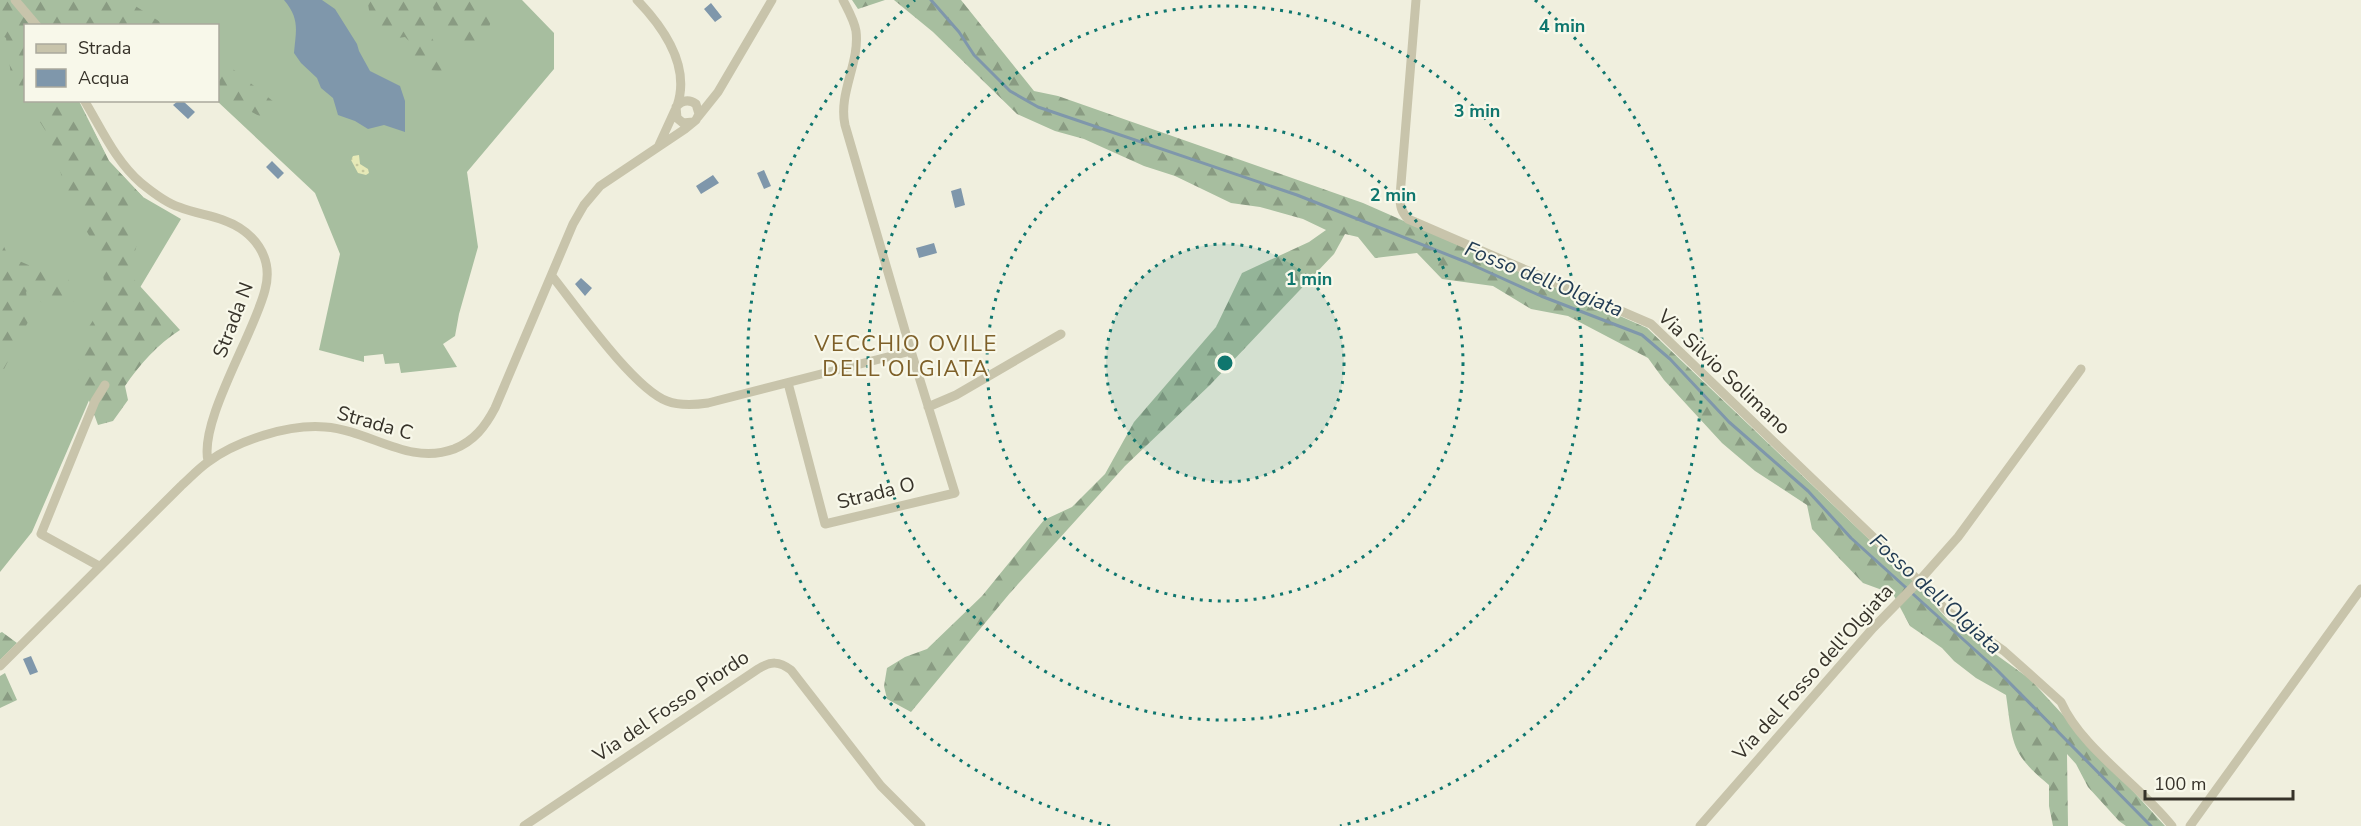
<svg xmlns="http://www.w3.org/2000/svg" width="2361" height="826" viewBox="0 0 2361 826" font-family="'Nunito Sans',sans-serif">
<defs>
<pattern id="forest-firs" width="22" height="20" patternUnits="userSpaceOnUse" patternTransform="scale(1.5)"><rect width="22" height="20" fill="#a7be9f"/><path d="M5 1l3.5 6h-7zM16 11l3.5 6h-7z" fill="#899b82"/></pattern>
<pattern id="sand-dots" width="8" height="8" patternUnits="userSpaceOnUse" patternTransform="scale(1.5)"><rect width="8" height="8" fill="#e6e9b7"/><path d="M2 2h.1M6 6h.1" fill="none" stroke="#c6c89d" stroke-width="1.8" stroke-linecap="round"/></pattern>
</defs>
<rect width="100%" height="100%" fill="#f0efde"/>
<!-- grass -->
<path fill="#a7be9f" d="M110,0H522L554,33V69L467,172L478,247L459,314L455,336L443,344L457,367L401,373L399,363L385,364L383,354L364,356V362L319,350L340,254L315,193L217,101L218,26L139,25Z
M0,7L25,32L26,100L78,101L109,161L143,197L181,219L132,301L32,532L0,572Z"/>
<!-- forest -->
<path fill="url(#forest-firs)" d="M0,0H126L165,25L26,26L25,98L11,75L6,38L0,34Z
M371,0H412L434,42L450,59L447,70C427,74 413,65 408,45L411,43L405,37L398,38L372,28L368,4Z
M431,0H492L495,5L488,32L469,45L458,46L435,14Z
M852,0H885L858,9Z
M894,0H961L1034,91L1058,96L1363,203L1647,328L1912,580L1948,620L2030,679L2165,826H2126L2119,821L2088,787L2076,764L2067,754L2068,826H2053L2049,806V785C2010,753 2013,743 2006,695L1976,678L1954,661L1942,648L1910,626L1893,594L1863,583L1839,558L1812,529L1807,505L1755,471L1722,443L1664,380L1648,358L1568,316L1531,309L1493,286L1442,279L1417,253L1375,258L1358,237L1345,234L1334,254L1210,385L1125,466L1010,593L911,712L887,699L884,686L887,668L905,657L927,649L982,596L1044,520L1072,507L1105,474L1134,422L1216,327L1242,273L1309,242L1326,230L1303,219L1260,207L1231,203L1175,176L1144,166L1084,139L1055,131L1017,114L933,32Z
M218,57L279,106L275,121L265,119L218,94Z
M27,101H79L109,161L143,197L133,221L138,240L129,274L180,330C158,344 140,364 125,386L128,400L113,421L98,425L80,376L75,349L107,298L99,253L69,200L50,138Z
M0,237L8,256L42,271L65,272L77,299L56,313L26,291L29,320L4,369L0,367Z
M2,632L17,643L0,660V633Z
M5,673L17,700L0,708V676Z"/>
<!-- sand -->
<path fill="url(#sand-dots)" d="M359,155L360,164L368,169L369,173L366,175L358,173L351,160L353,156Z"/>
<!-- water -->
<path fill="#7f97ab" d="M284,0H322L335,9L357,44L359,51L370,71L400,86L405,101V132L384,125L368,129L355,121L338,115L333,98L321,88L317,78L301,63L294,53C296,30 300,19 284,0Z
M711,3L722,17L715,22L704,9Z
M178,101H183L195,112L188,119L173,105Z
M272,161L284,173L278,179L266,167Z
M764,170L771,186L764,189L757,173Z
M713,175L719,183L701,194L696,186Z
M961,188L965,205L955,208L951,191Z
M934,243L937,253L919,258L916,248Z
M581,278L592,288L585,296L575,284Z
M31,656L38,672L30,675L23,659Z"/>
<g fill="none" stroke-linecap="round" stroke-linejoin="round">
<!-- stream -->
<path stroke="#7f97ab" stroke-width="3" d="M931,0L959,32L974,55L1010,91L1038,107L1297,195L1466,262L1541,296L1642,335L1670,359L1729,422L1808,491L1851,538L1996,669L2151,826"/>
<!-- minor -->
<path stroke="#c8c4ab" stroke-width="9" d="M15,0L37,26
M637,0C664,28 691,66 677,106
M1416,0L1400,196C1400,206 1401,211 1408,219L1651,324L1919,581L1946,610L2004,651L2061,702C2082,749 2140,785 2172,826
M84,100C101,128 116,162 141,183C152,192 166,203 179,207C194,213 209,215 223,220C254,231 274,257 265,290C254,334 199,421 208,461
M698,117L718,92L772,0
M659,145L675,110
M552,276C576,306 633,388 667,401C680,406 694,405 708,403L911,351
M788,383L825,524L955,493L911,351L845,125C838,93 860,63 856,31C854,20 848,10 843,0
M928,407L956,395L1061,334
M99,566L41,534L95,401L105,385
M0,666L181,486C190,478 198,469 208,462C238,440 289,424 325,427C370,430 408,466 454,449C474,441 485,427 495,408L573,224L584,205L600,186L685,129L696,120L699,114L696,104C689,99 682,100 676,107L677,118L683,123L693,122
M524,826L758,669C771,661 779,661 791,670L881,786L921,826
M1700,826L1873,628L1919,581L1958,537L2081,369
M2190,826L2361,589"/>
</g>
<!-- distance rings -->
<circle cx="1225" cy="363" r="119" fill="#0f766e" fill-opacity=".12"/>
<g fill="none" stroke="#0f766e" stroke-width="3" stroke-dasharray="3 6">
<circle cx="1225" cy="363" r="119"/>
<circle cx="1225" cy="363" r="238"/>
<circle cx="1225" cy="363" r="357"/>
<path d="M1110 826A477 477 0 0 1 915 0M1535 0A477 477 0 0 1 1340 826"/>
</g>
<g text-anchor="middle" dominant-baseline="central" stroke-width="4.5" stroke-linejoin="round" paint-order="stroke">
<!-- street labels -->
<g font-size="20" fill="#363229" stroke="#f8f8ea">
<text transform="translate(233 320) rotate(-69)">Strada N</text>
<text transform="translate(1724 372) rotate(43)">Via Silvio Solimano</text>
<text transform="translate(375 423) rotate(16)">Strada C</text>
<text transform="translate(876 493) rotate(-14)">Strada O</text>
<text transform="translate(1813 672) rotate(-48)">Via del Fosso dell'Olgiata</text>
<text transform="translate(671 706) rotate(-34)">Via del Fosso Piordo</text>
</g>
<!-- water labels -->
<g font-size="21" font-style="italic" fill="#223c54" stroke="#f8f8ea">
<text transform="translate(1544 279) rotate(22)">Fosso dell’Olgiata</text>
<text transform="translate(1936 594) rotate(42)">Fosso dell’Olgiata</text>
</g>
<!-- quarter labels -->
<g font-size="22" letter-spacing="1.5" fill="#7e6029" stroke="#f8f8ea">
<text x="906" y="344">VECCHIO OVILE<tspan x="906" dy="25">DELL'OLGIATA</tspan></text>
</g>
</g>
<circle cx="1225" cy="363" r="9" fill="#0f766e" stroke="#f8f8ea" stroke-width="3"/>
<g font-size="18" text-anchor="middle" font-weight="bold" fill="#0f766e" stroke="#f8f8ea" stroke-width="4.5" stroke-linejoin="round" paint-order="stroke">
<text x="1562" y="32">4 min</text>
<text x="1477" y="117">3 min</text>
<text x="1393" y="201">2 min</text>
<text x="1309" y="285">1 min</text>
</g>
<!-- legend -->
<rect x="24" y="24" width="195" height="78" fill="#f8f8ea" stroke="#aaa99d" stroke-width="1.5"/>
<rect x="36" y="44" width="30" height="9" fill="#c8c4ab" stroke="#aaa99d" stroke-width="1.5"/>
<text x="78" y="54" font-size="18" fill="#363229">Strada</text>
<rect x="36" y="69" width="30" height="18" fill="#7f97ab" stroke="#aaa99d" stroke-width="1.5"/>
<text x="78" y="84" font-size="18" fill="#363229">Acqua</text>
<!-- scale -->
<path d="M2145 790v9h148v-9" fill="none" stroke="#363229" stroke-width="3"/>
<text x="2154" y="790" font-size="18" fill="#363229" stroke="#f8f8ea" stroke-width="4.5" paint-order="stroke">100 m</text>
</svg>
